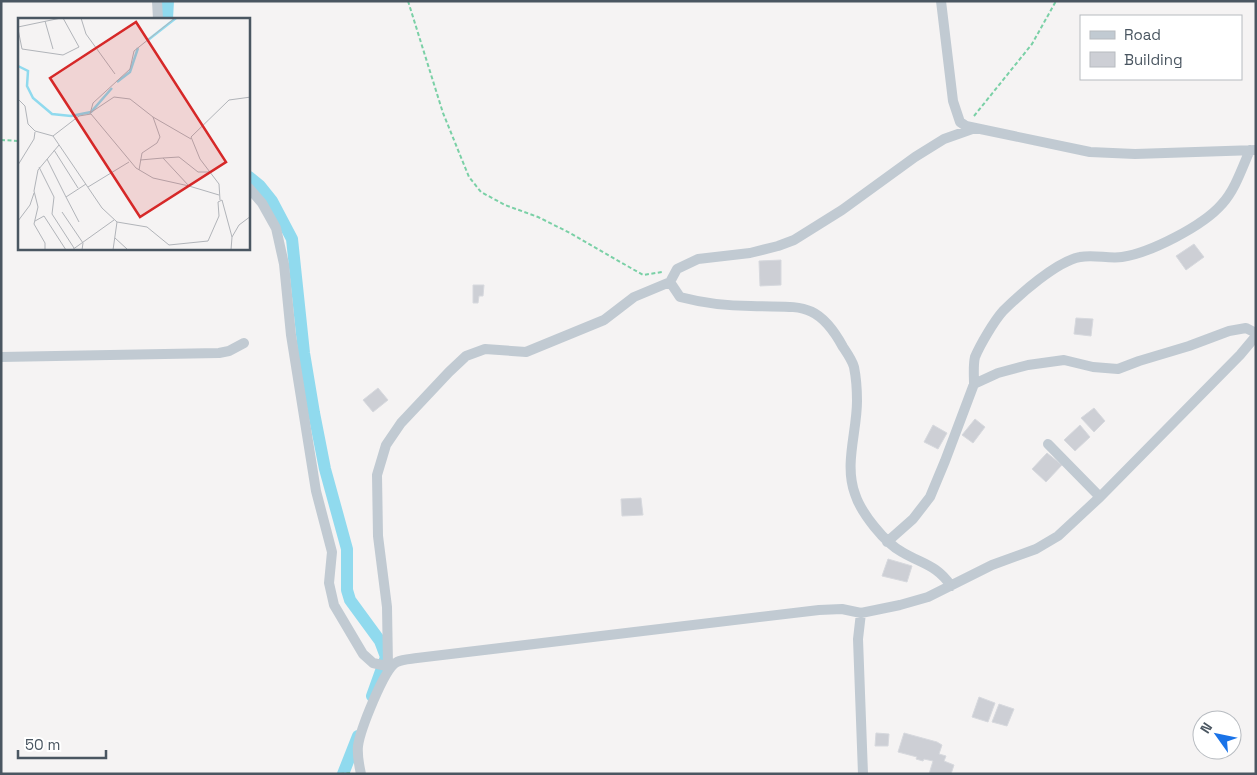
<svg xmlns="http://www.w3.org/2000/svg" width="1257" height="775" viewBox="0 0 1257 775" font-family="'Space Grotesk',sans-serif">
<rect width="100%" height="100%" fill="#f5f3f3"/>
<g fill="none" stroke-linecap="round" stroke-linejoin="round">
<!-- canal -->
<path stroke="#90daee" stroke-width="12" d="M167,19L168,1
M249,177L260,186L272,201L292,239L304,353L314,413L325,469L347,549V590L350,600L380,641L386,657L372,696
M343,774L358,736"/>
</g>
<!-- building -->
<path fill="#cdcfd5" stroke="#d7d9de" d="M1194,244L1204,257L1186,270L1176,256Z
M781,260V285L760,286L759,261Z
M473,285H484L483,296H479L478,303H473Z
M1076,318L1093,319L1091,336L1074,334Z
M378,388L388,400L373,412L363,400Z
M1094,408L1105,421L1094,432L1081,418Z
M975,419L985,427L973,443L962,435Z
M933,425L947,433L938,449L924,442Z
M1080,425L1090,437L1075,451L1064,440Z
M1047,453L1062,465L1046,482L1032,469Z
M641,498L643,515L622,516L621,499Z
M888,559L912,566L907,582L882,576Z
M979,697L995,703L988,722L972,717Z
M999,704L1014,709L1007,726L992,722Z
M876,733L889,734L888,746H875Z
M904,733L937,742L942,745L939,754L946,756L944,761L954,765L951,774H929L933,761L924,759L923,761L916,759L917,757L898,752Z"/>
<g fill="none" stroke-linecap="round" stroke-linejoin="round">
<!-- path -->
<path stroke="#7ad0a6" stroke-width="2" stroke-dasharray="4 2.5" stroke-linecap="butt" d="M408,1L443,113L469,177L481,192L505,205L538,217L570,233L643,275L662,272
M974,116L1032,44L1056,1
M1,140L19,141
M340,774L350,773"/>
<!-- minor -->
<path stroke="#c1cad2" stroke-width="10" d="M157,1L158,19
M941,1L953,101L960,122L966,126L1090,152L1135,154L1256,150
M249,188L262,203L276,228L284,264L291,335L316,491L332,552L329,583L334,605L363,654L373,663L391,667
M1,357L219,353L229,351L244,343
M974,384C974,375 973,365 975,357C980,345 994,321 1003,311C1019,295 1057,261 1080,257C1094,254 1108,259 1122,257C1150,253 1203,226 1222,204C1235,190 1242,168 1250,150
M1048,444L1100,497
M887,542L913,519L930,497L945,461L974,384L998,373L1028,365L1064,360L1093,367L1118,369L1139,361L1189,346L1229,331L1246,328L1256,333
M951,586C937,565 922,564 902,552C885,543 861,513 855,494C844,464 857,432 857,401C857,390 856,377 854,367C852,360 847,353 843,347C817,299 798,308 751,306C727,306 703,303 680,297L670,282L677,269L698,259L750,253L778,246L794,240L842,210L915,157L944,139L975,128
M861,613L858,639L863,774
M388,666L387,607L378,536L377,475L386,445L401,423L449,372L466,356L485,349L526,352L604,320L634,297L670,282
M361,774C359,765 357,756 358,746C360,731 384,668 397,662C403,659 411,659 417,658L819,610L842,609L861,613L900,605L928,597L992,565L1036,549L1058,536L1100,497L1240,355L1256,336"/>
</g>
<!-- overview -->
<g transform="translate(18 18)">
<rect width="232" height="232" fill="#f5f3f3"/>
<path fill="none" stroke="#90daee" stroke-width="2.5" d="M130,22L158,0M0,48L10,53L9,68L15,80L34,96L53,98L73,94L94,70M99,64L112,54L120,30"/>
<path fill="none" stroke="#b1b4b9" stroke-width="1" d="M63,0L68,16L97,56M27,3L35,31M0,9L43,0M0,11L4,31L45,37L61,29L45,0M0,81L7,88L10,106L17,113L35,118L84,190L99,204L129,209L151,227L190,223L201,198L200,184L204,182L214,219L213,232M72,95L96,79L112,81L135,99M72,96L75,85L112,51L116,33L157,0M35,118L61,98L73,96L118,150L135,160L171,168M36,132L60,170M145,140L161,139L180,154H191M29,141L48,179L68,166M122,142L145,140L171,168L201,177M0,147L16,121L17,114M21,149L36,179L34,196L56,230M121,152L124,135L139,125L142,119L135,99L173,121M70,169L111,144M48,179L61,204M202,182L201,166L182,141L173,119L211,82L233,79M44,194L65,225L64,232M0,203L12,187L16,175M17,203L26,198L48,232M214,219L221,207L233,198M97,220L109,231M27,232V225L16,206L20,189L16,173L20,152L41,127M54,232L96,202M95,232L99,204"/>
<path fill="#d62828" fill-opacity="0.15" stroke="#d62828" stroke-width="2.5" d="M118,4L208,144L122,199L32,60Z"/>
<rect width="232" height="232" fill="none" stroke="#4a5661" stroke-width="2.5"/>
</g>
<!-- border -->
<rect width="1257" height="775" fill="none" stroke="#4a5661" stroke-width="5"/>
<!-- legend -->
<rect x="1080" y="15" width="162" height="65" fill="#ffffff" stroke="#b7bbc0"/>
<rect x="1090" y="31" width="25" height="8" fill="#c1cad2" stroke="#b7bbc0"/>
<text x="1124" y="40" font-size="15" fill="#4a5661">Road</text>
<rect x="1090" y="52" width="25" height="15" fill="#cdcfd5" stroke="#b7bbc0"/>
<text x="1124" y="65" font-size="15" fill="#4a5661">Building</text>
<!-- north arrow -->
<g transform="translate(1217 735) rotate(303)"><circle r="24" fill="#ffffff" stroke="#b7bbc0"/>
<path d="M0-4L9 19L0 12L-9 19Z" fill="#1a73e8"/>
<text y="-8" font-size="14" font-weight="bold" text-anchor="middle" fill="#4a5661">N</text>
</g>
<!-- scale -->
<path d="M18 750v8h88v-8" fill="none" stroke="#4a5661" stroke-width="2.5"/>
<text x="25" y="750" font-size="15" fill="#4a5661" stroke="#ffffff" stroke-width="4" paint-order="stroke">50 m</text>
</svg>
